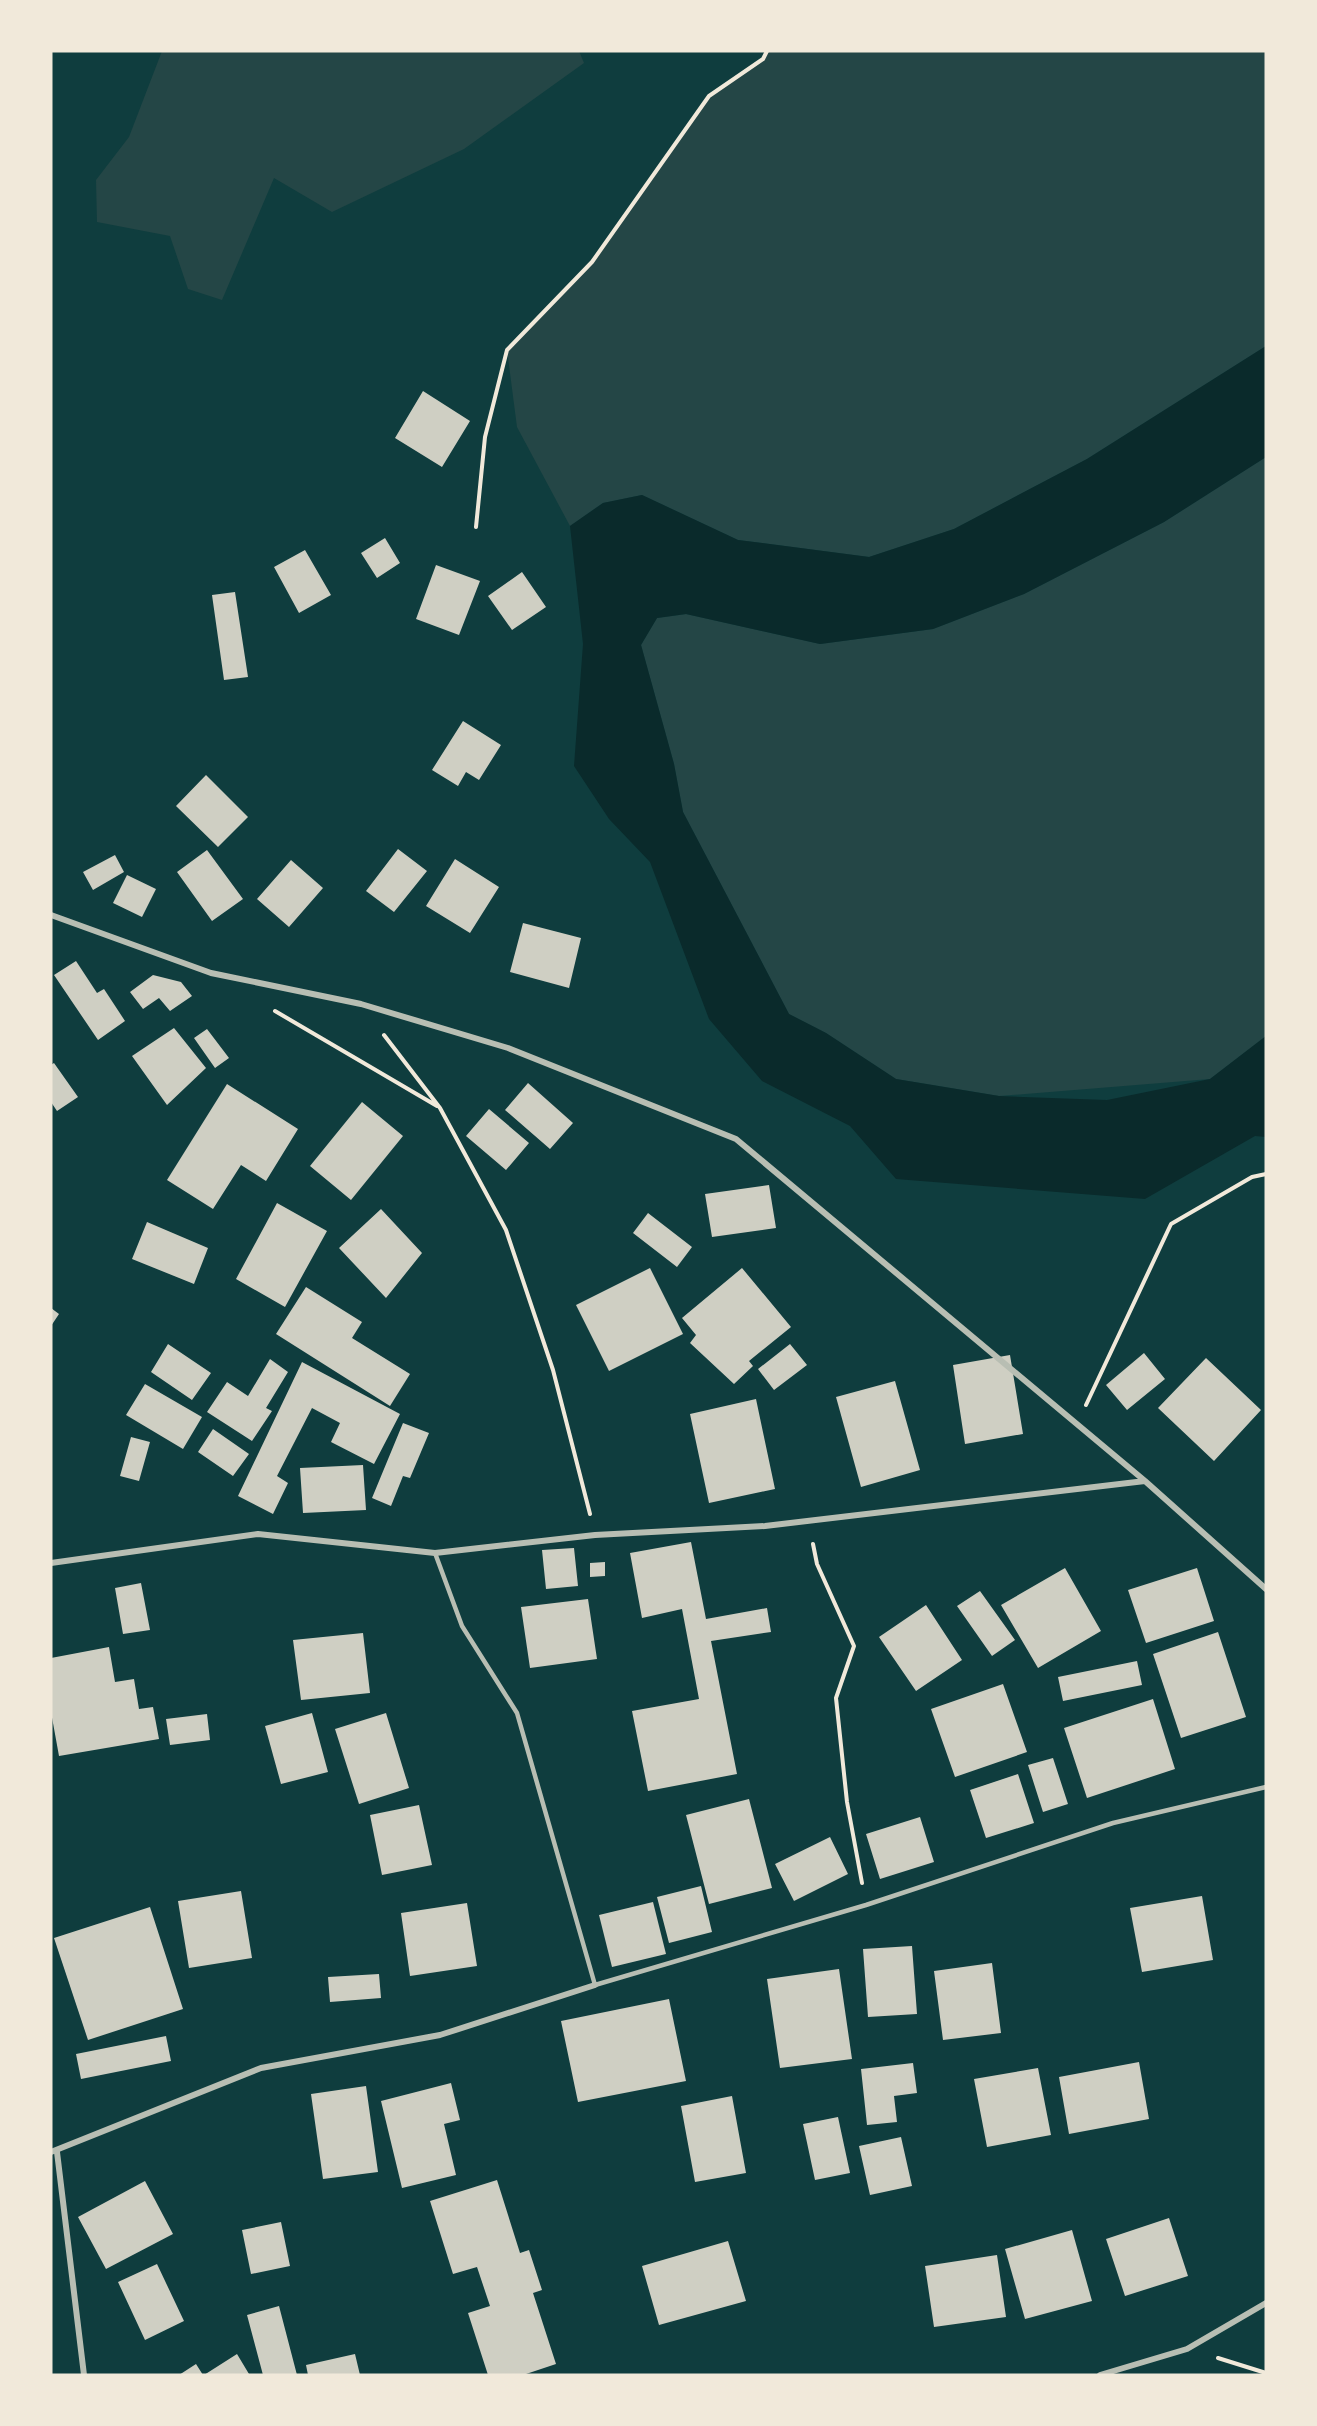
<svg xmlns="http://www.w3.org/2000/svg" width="1317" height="2426" viewBox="0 0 1317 2426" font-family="Helvetica,sans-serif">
<rect width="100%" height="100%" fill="#0f3d3e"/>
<!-- green -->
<path fill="#244646" d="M162,51H579L584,63L464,149L332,212L274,178L222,300L188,289L170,236L97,222L96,180L129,137Z
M767,51H1266V346L1087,459L954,529L869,557L738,540L642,495L603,503L570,526L517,427L507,350L592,262L709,96L763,59Z
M1266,457V1036L1210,1079L999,1096L896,1079L826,1033L789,1014L683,812L674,764L641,645L657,618L686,614L820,644L933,629L1024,594L1164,522Z"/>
<!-- water -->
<path fill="#0a2a2b" d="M1266,346V457L1164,522L1024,594L933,629L820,644L686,614L657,618L641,645L674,764L683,812L789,1014L826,1033L896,1079L999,1096L1107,1100L1210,1079L1266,1036V1137L1255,1136L1145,1199L896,1179L850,1126L762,1081L709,1019L650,862L609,819L574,766L583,644L570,526L603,503L642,495L738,540L869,557L954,529L1087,459Z"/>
<!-- building -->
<path fill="#cfcfc3" d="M423,391L470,421L442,467L395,438Z
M385,538L400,563L377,578L361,553Z
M305,550L331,595L299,613L274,567Z
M436,565L480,581L459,635L416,619Z
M522,572L546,607L512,630L488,596Z
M235,592L248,677L224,680L212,595Z
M463,721L501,745L479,780L466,772L458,786L432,770Z
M206,775L248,817L218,847L176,806Z
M398,849L427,871L394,912L366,891Z
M207,850L243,899L212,921L177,872Z
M115,855L124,872L93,890L83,872Z
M455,859L499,887L470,933L426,906Z
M291,860L323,888L289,927L257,899Z
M127,875L156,889L142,917L113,903Z
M523,923L581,938L569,988L510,972Z
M76,961L97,993L104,989L125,1021L98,1040L54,975Z
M153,975L181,982L192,996L170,1011L159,998L143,1009L130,992Z
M174,1028L206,1068L167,1105L132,1056Z
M207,1029L229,1058L215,1068L194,1038Z
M54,1063L78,1097L57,1111L51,1102V1065Z
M528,1083L573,1123L550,1149L505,1110Z
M227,1084L298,1129L266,1181L241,1165L213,1209L167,1180Z
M362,1102L403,1136L351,1200L310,1166Z
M489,1109L529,1143L506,1170L466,1136Z
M769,1185L776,1228L712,1237L705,1194Z
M277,1203L327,1231L285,1307L236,1279Z
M381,1209L422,1253L386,1298L339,1248Z
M648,1213L692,1247L677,1267L633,1233Z
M147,1222L208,1248L194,1284L132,1259Z
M650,1268L683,1334L609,1371L576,1305Z
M742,1268L791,1327L749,1361L753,1366L734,1384L690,1343L696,1335L682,1318Z
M306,1287L362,1322L352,1338L410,1374L390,1406L276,1334Z
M51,1308L59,1314L51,1326Z
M168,1344L211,1373L192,1400L151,1372Z
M790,1344L807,1365L774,1390L758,1369Z
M1144,1353L1165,1379L1127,1410L1106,1385Z
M1010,1355L1023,1434L965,1444L953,1365Z
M1206,1358L1261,1410L1214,1461L1158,1408Z
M270,1359L288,1372L266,1408L272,1411L252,1441L207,1412L227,1382L248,1396Z
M302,1362L400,1414L374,1464L331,1442L340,1423L312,1408L277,1476L288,1483L273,1514L238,1496Z
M895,1381L920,1470L861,1487L836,1397Z
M145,1384L202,1417L183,1449L126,1415Z
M756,1399L775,1489L709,1503L690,1414Z
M403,1423L429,1433L410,1478L403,1476L391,1506L372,1498Z
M213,1429L249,1454L233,1476L198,1452Z
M131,1437L150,1442L139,1481L120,1476Z
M363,1465L366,1510L303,1513L300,1468Z
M691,1542L706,1619L767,1608L771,1632L711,1641L737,1774L648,1791L632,1711L699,1699L682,1609L642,1618L630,1553Z
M574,1548L578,1586L546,1589L542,1550Z
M605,1562V1576L590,1577V1563Z
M1065,1568L1101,1631L1038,1668L1001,1605Z
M1197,1568L1214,1621L1146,1643L1128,1590Z
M141,1583L150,1630L123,1634L115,1588Z
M980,1591L1015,1640L992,1656L957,1606Z
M588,1599L597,1659L530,1668L521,1607Z
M926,1605L962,1660L916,1691L879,1637Z
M1218,1632L1246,1717L1181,1738L1153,1654Z
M363,1633L370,1693L301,1700L293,1640Z
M109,1647L115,1682L134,1679L139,1709L153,1707L159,1739L59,1756L51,1712V1658Z
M1137,1661L1142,1685L1063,1701L1058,1677Z
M1003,1684L1027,1752L955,1777L931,1709Z
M1153,1699L1175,1769L1087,1798L1064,1728Z
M312,1713L328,1772L281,1784L265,1726Z
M386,1713L409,1788L359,1804L335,1729Z
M207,1714L210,1740L170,1745L166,1719Z
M1053,1758L1068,1804L1043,1812L1028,1765Z
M1018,1774L1034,1823L986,1838L970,1790Z
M749,1799L772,1888L709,1904L686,1815Z
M419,1805L432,1865L382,1875L370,1815Z
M920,1817L934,1862L880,1879L866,1834Z
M830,1837L848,1874L794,1901L775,1864Z
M701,1886L712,1932L669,1943L657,1897Z
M241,1891L252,1958L189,1968L178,1901Z
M1202,1896L1213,1960L1142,1972L1130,1908Z
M653,1902L666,1954L612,1967L599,1915Z
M467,1903L477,1966L410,1976L401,1913Z
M150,1907L183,2009L88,2040L54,1938Z
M912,1946L917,2014L868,2017L863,1949Z
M992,1963L1001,2033L943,2040L934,1971Z
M839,1969L852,2059L780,2068L767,1979Z
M379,1974L381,1998L330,2002L328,1977Z
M669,1999L686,2081L578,2102L561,2021Z
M166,2036L171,2061L81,2079L76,2054Z
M1139,2062L1149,2119L1069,2134L1059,2077Z
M913,2063L917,2093L894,2096L897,2122L867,2125L861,2069Z
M1038,2068L1051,2135L987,2147L974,2079Z
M451,2083L460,2120L444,2124L456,2175L402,2188L381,2101Z
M366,2086L378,2172L323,2179L311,2094Z
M732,2096L746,2173L695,2182L681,2106Z
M838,2117L850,2173L815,2180L803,2124Z
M901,2137L912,2186L870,2195L859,2146Z
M497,2180L520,2253L529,2250L542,2290L533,2293L556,2364L523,2375H488L468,2313L490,2306L477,2267L453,2274L430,2201Z
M145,2181L173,2234L106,2269L78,2217Z
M1169,2218L1188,2276L1125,2296L1106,2239Z
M281,2222L290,2266L251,2274L242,2230Z
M1072,2230L1092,2301L1025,2319L1005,2249Z
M728,2241L746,2301L659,2325L642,2266Z
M997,2255L1006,2317L934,2327L925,2266Z
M157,2264L184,2321L145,2340L118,2282Z
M279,2306L297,2375H263L247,2315Z
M237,2354L249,2374L246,2375H204Z
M355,2354L360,2375H308L306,2365Z
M196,2364L203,2375H179Z"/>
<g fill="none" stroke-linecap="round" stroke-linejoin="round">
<!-- path -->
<path stroke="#f1e9da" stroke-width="4" d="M476,527L485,437L507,350L592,262L709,96L763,59L767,51
M275,1011L437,1106
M384,1035L440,1108L506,1230L553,1370L590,1514
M1086,1405L1171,1224L1252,1177L1266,1174
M813,1544L817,1564L854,1646L836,1698L847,1802L862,1883
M1218,2358L1266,2373"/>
<!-- service -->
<path stroke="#b8beb3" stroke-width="4.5" d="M435,1553L462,1626L517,1713L595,1985L866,1905L1113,1823L1266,1787"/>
<!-- minor -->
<path stroke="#b8beb3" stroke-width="6" d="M51,915L211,973L361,1004L508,1048L736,1139L1145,1481L1266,1589
M51,1563L258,1534L435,1553L595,1535L765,1526L1145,1481
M51,2152L261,2068L440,2035L595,1985
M57,2152L84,2375
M1100,2375L1187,2349L1266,2303"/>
</g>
<!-- border -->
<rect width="1317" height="2426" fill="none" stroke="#f1e9da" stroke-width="105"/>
</svg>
